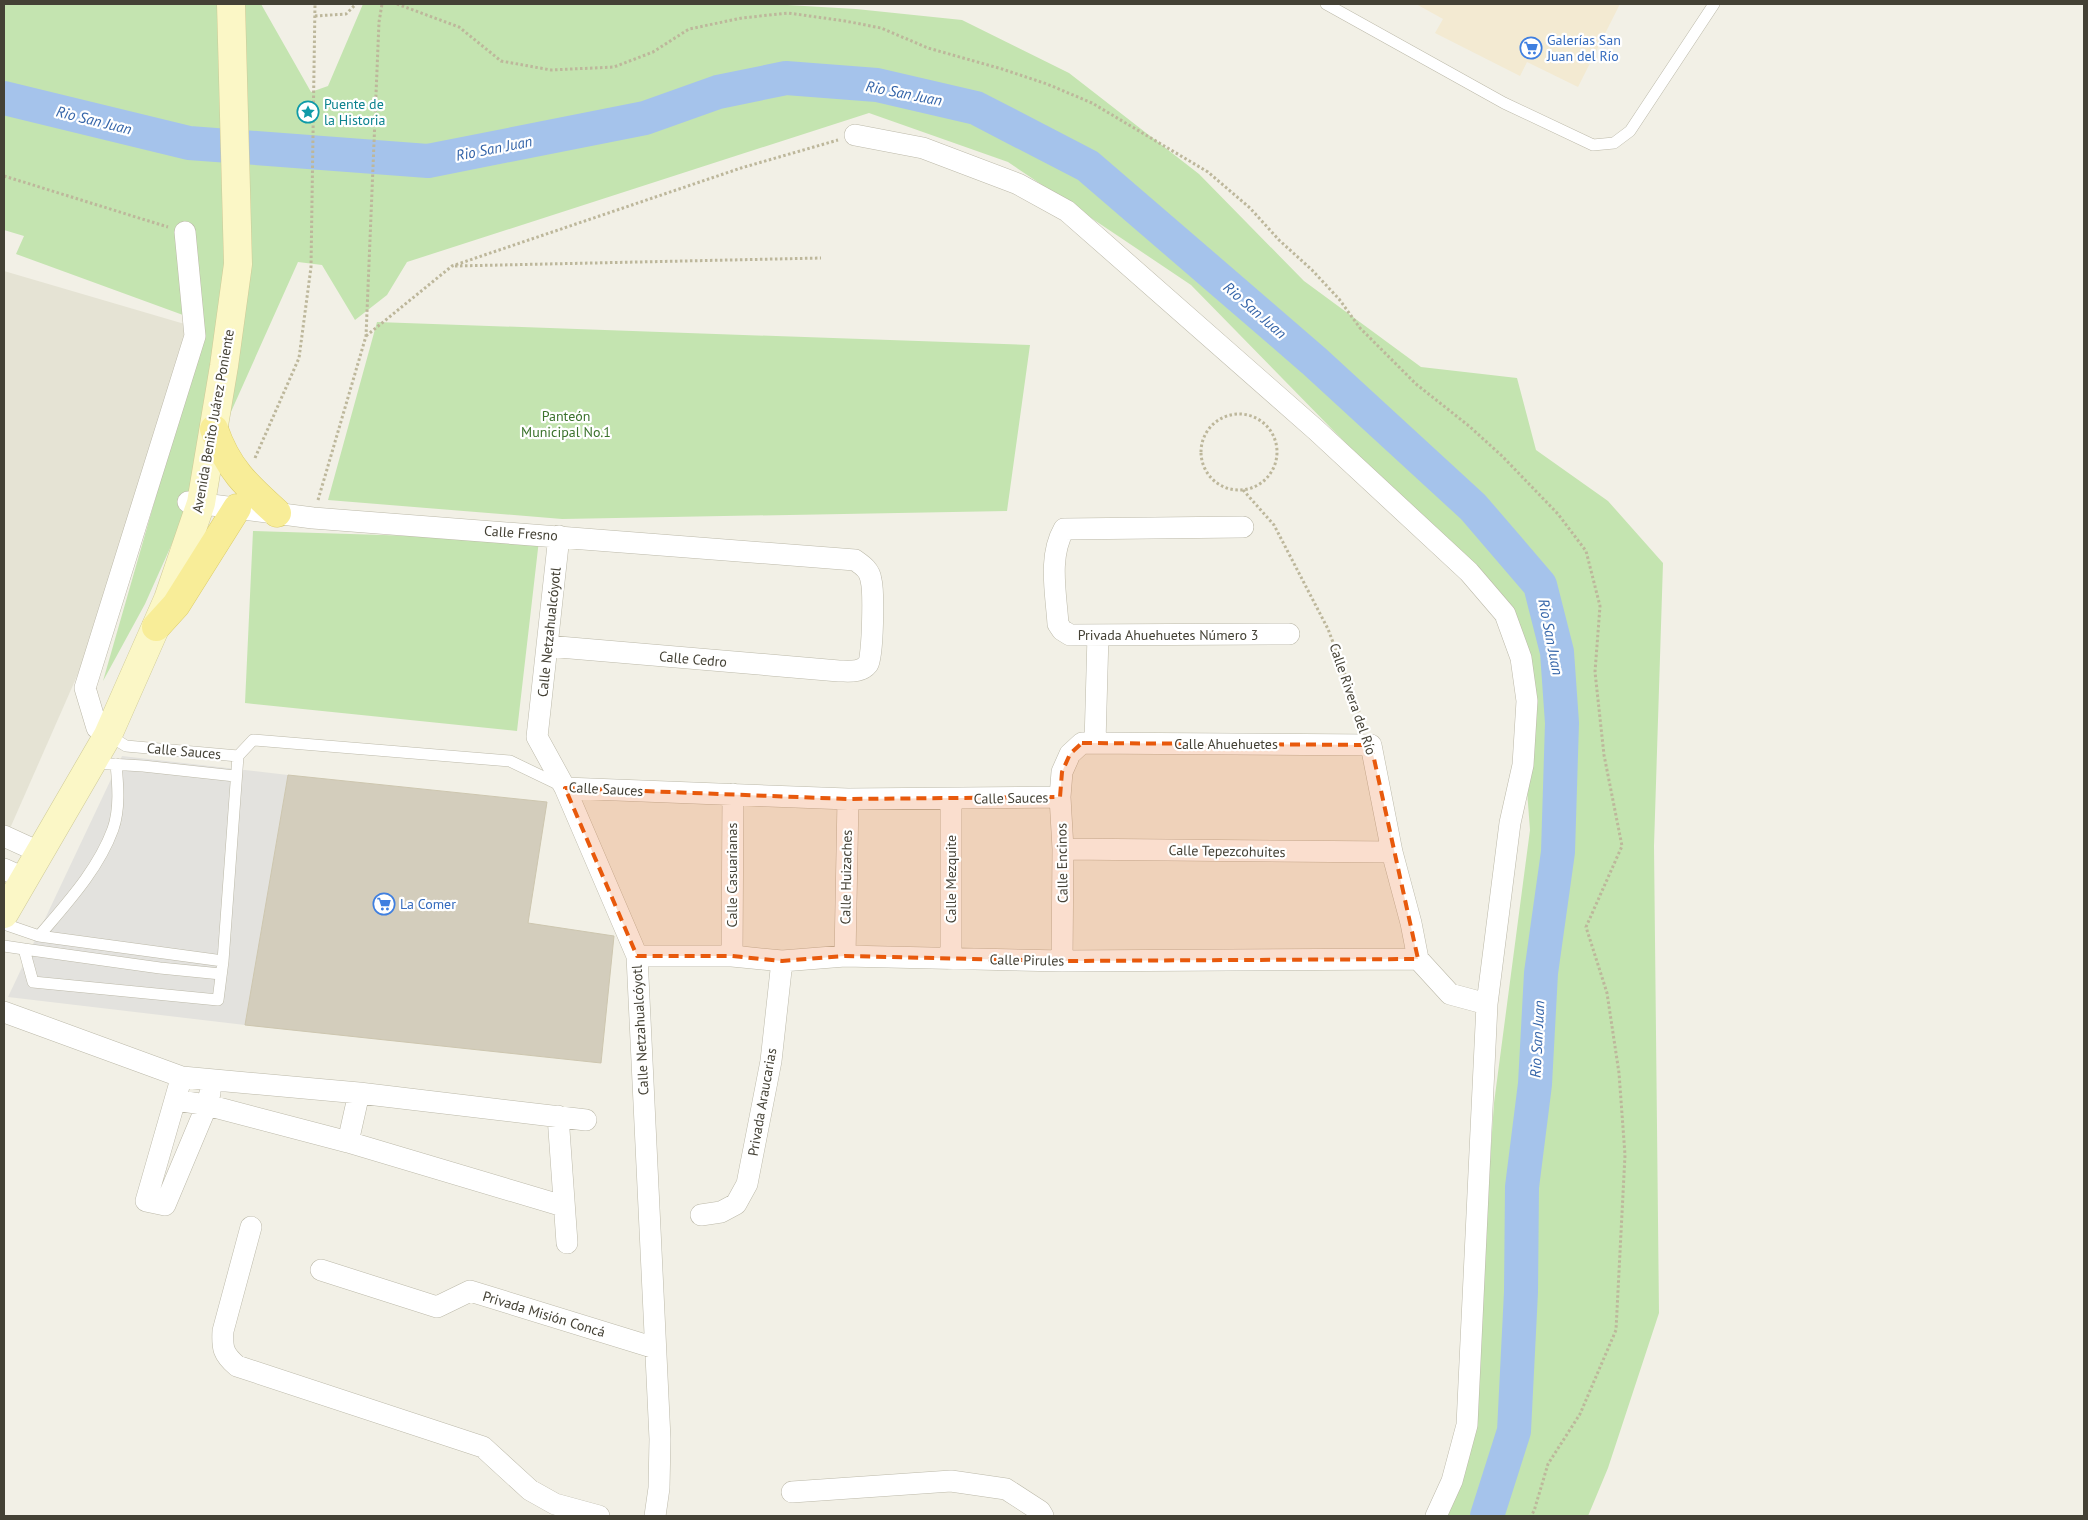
<svg xmlns="http://www.w3.org/2000/svg" width="2088" height="1520" viewBox="0 0 2088 1520" font-family="'PT Sans',sans-serif">
<rect width="100%" height="100%" fill="#f2f0e6"/>
<!-- residential -->
<path fill="#e5e3d4" d="M4,271L188,325L88,651L4,842Z"/>
<!-- commercial -->
<path fill="#f3ead2" d="M1416,4H1620L1578,87L1527,62L1520,76L1435,33L1443,19Z"/>
<!-- green -->
<path fill="#c4e4b0" d="M4,4H261L311,92L328,86L363,4H770L856,9L962,20L1069,73L1199,174L1304,281L1421,367L1517,378L1536,450L1608,501L1663,563L1654,846L1659,1313L1608,1468L1588,1516H1440L1470,1452L1494,1103L1530,830L1513,607L1375,473L1191,285L1008,162L869,113L407,262L387,295L355,320L322,265L298,262L145,604L103,681L202,336L183,315L16,254L24,236L4,230Z
M377,322L1030,345L1007,511L562,519L328,500Z
M253,531L539,540L517,731L245,703Z"/>
<!-- parking -->
<path fill="#e3e2de" d="M122,756L288,775L245,1025L8,997Z"/>
<g fill="none" stroke-linecap="round" stroke-linejoin="round">
<!-- river -->
<path stroke="#a5c3eb" stroke-width="34" d="M4,98L189,143L428,161L645,118L718,92L786,78L877,85L976,108L1088,166L1313,360L1473,507L1540,585L1557,652L1562,723L1558,852L1541,973L1535,1084L1522,1187L1521,1292L1514,1431L1487,1516"/>
</g>
<!-- building -->
<path fill="#d3cdbc" stroke="#cdc6af" d="M288,775L547,802L528,923L614,936L601,1063L245,1025Z"/>
<g fill="none" stroke-linecap="round" stroke-linejoin="round">
<!-- lane casing -->
<g stroke="#bcb9a9" stroke-width="12">
<path id="lane" d="M1326,4L1504,103L1593,145L1614,143L1630,131L1714,4
M108,735L126,746L238,756L253,740L510,761L562,786
M93,763L143,766L235,776
M4,924L39,936L223,961
M39,936C67,903 98,870 113,829C120,809 118,785 116,764
M4,946L24,949L33,982L218,1000L223,961L238,756
M24,949L160,968L221,974"/>
</g>
<!-- street casing -->
<g stroke="#bcb9a9" stroke-width="22">
<path id="street" d="M855,135L923,148L1018,184L1067,211L1316,430L1469,572L1505,614L1521,658L1527,701L1523,765L1510,823L1487,1004
M188,502L313,518L855,560C862,565 870,570 871,580C874,591 873,656 868,664C861,673 849,671 839,671L547,646
M1243,527L1064,529C1048,557 1056,593 1058,624L1062,630L1070,635L1289,634
M559,536L537,737L565,788L637,956L660,1439L659,1488L655,1516
M108,735L97,728L85,688L195,336L185,232
M1095,743L1098,635
M565,788L848,799L1060,797
M4,836L39,852
M1063,849L1392,852
M4,869L24,878
M637,956H732L782,961L845,956L1062,961L1418,959
M732,956L733,794
M845,956L848,799
M951,959V799
M1418,959L1450,994L1487,1004L1467,1425L1452,1481L1436,1516
M1062,961L1063,849L1060,797L1062,772L1070,754L1082,743L1371,745L1392,852L1411,923L1418,959
M4,1012L182,1077L359,1093L586,1120
M179,1086L146,1201L165,1205L207,1105L210,1093
M175,1100L207,1105L348,1142L563,1206
M558,1116L567,1243
M348,1142L359,1093
M701,1215L721,1212L736,1204L747,1184L771,1061L782,961
M251,1227L223,1331C222,1348 223,1354 237,1366L483,1447L530,1490L555,1504L599,1516
M321,1270L437,1307L470,1291L655,1348
M792,1492L951,1481L1006,1489L1040,1511L1043,1516"/>
</g>
<!-- secondary casing -->
<g stroke="#cfca97" stroke-width="29">
<path id="secondary" d="M4,914L108,735L168,599L201,503L224,366L238,264L231,4"/>
</g>
<!-- primary casing -->
<g stroke="#dccd69" stroke-width="29">
<path id="primary" d="M214,429C227,468 247,486 277,513
M156,627L176,605L237,508"/>
</g>
<!-- path -->
<path stroke="#bdb79b" stroke-width="3" stroke-dasharray="2.5 2.5" stroke-linecap="butt" d="M397,4L459,27L501,61L551,70L614,67L653,52L689,29L742,18L788,13L845,21L881,28L928,48L1002,69L1047,84L1092,103L1208,172L1250,208L1279,240L1312,270L1339,299L1360,328L1416,384L1469,426L1502,456L1558,514L1586,551L1600,606L1595,672L1604,755L1622,846L1586,927L1607,993L1619,1073L1625,1155L1616,1330L1580,1414L1548,1464L1534,1511L1531,1516
M315,16L346,14L356,4
M4,176L168,227
M455,266L821,258
M366,336L452,266L741,168L838,140
M1201 452a38 38 0 1 1 76 0a38 38 0 1 1-76 0Z
M255,458L299,358L311,267L315,4
M1243,490L1274,525L1328,629L1364,725
M318,500L366,336L379,22L382,4"/>
<!-- lane -->
<use href="#lane" stroke="#fff" stroke-width="11"/>
<!-- street -->
<use href="#street" stroke="#fff" stroke-width="21"/>
<!-- secondary -->
<use href="#secondary" stroke="#fbf7c6" stroke-width="28"/>
<!-- primary -->
<use href="#primary" stroke="#f8ed98" stroke-width="28"/>
</g>
<!-- marked area -->
<path fill="#e8590c" fill-opacity="0.2" stroke="#e8590c" stroke-width="4" stroke-dasharray="10 6" stroke-linejoin="round" d="M1082,743L1371,745L1418,959L1062,961L845,956L782,961L732,956H637L565,788L848,799L1060,797L1062,772L1070,754Z"/>
<!-- icons -->
<defs>
<g id="supermarket-ring" transform="scale(1.125)"><circle r="9.5" fill="#fff" stroke="#3f7fe0" stroke-width="1.5"/><path d="M-6-5.5h2.5l.6 2H6L4.5 2H-2.5L-4.4-4H-6ZM-1.5 3.2a1.3 1.3 0 1 0 .1 0ZM3 3.2a1.3 1.3 0 1 0 .1 0Z" fill="#3f7fe0"/></g>
<g id="sight-ring" transform="scale(1.125)"><circle r="9.5" fill="#fff" stroke="#0f9aa8" stroke-width="1.5"/><path d="M0-6L1.8-2.2L6-1.7L2.9 1.2L3.7 5.4L0 3.3L-3.7 5.4L-2.9 1.2L-6-1.7L-1.8-2.2Z" fill="#0f9aa8"/></g>
</defs>
<g fill-rule="evenodd">
<use href="#supermarket-ring" x="1531" y="48"/>
<use href="#sight-ring" x="308" y="112"/>
<use href="#supermarket-ring" x="384" y="904"/>
</g>
<g text-anchor="middle" dominant-baseline="central" stroke-width="4.5" stroke-linejoin="round" paint-order="stroke">
<!-- shop labels -->
<g font-size="14" fill="#366cbe" stroke="#fff" text-anchor="start">
<text x="1547" y="40">Galerías San<tspan x="1547" dy="16">Juan del Río</tspan></text>
<text x="400" y="904">La Comer</text>
</g>
<!-- culture labels -->
<g font-size="14" fill="#0d838f" stroke="#fff" text-anchor="start">
<text x="324" y="104">Puente de<tspan x="324" dy="16">la Historia</tspan></text>
</g>
<!-- park labels -->
<g font-size="14" fill="#3b722c" stroke="#fff">
<text x="566" y="416">Panteón<tspan x="566" dy="16">Municipal No.1</tspan></text>
</g>
<!-- street labels -->
<g font-size="14" fill="#444135" stroke="#fff">
<text transform="translate(213 421) rotate(-80)">Avenida Benito Juárez Poniente</text>
<text transform="translate(521 533) rotate(4)">Calle Fresno</text>
<text transform="translate(549 632) rotate(-84)">Calle Netzahualcóyotl</text>
<text x="1168" y="635">Privada Ahuehuetes Número 3</text>
<text transform="translate(693 659) rotate(5)">Calle Cedro</text>
<text transform="translate(1353 699) rotate(71)">Calle Rivera del Río</text>
<text x="1226" y="744">Calle Ahuehuetes</text>
<text transform="translate(184 751) rotate(5)">Calle Sauces</text>
<text transform="translate(606 789) rotate(3)">Calle Sauces</text>
<text transform="translate(1011 798) rotate(-1)">Calle Sauces</text>
<text transform="translate(1227 851) rotate(1)">Calle Tepezcohuites</text>
<text transform="translate(1062 863) rotate(-91)">Calle Encinos</text>
<text transform="translate(732 875) rotate(-90)">Calle Casuarianas</text>
<text transform="translate(846 877) rotate(-89)">Calle Huizaches</text>
<text transform="translate(951 879) rotate(-90)">Calle Mezquite</text>
<text transform="translate(1027 960) rotate(1)">Calle Pirules</text>
<text transform="translate(640 1030) rotate(-93)">Calle Netzahualcóyotl</text>
<text transform="translate(762 1102) rotate(-80)">Privada Araucarias</text>
<text transform="translate(544 1314) rotate(17)">Privada Misión Concá</text>
</g>
<!-- water labels -->
<g font-size="15" font-style="italic" fill="#3565a9" stroke="#fff">
<text transform="translate(904 93) rotate(11)">Rio San Juan</text>
<text transform="translate(94 120) rotate(14)">Rio San Juan</text>
<text transform="translate(494 148) rotate(-11)">Rio San Juan</text>
<text transform="translate(1255 310) rotate(41)">Rio San Juan</text>
<text transform="translate(1551 637) rotate(79)">Rio San Juan</text>
<text transform="translate(1537 1039) rotate(-87)">Rio San Juan</text>
</g>
</g>
<!-- border -->
<rect width="2088" height="1520" fill="none" stroke="#444135" stroke-width="10"/>
</svg>
